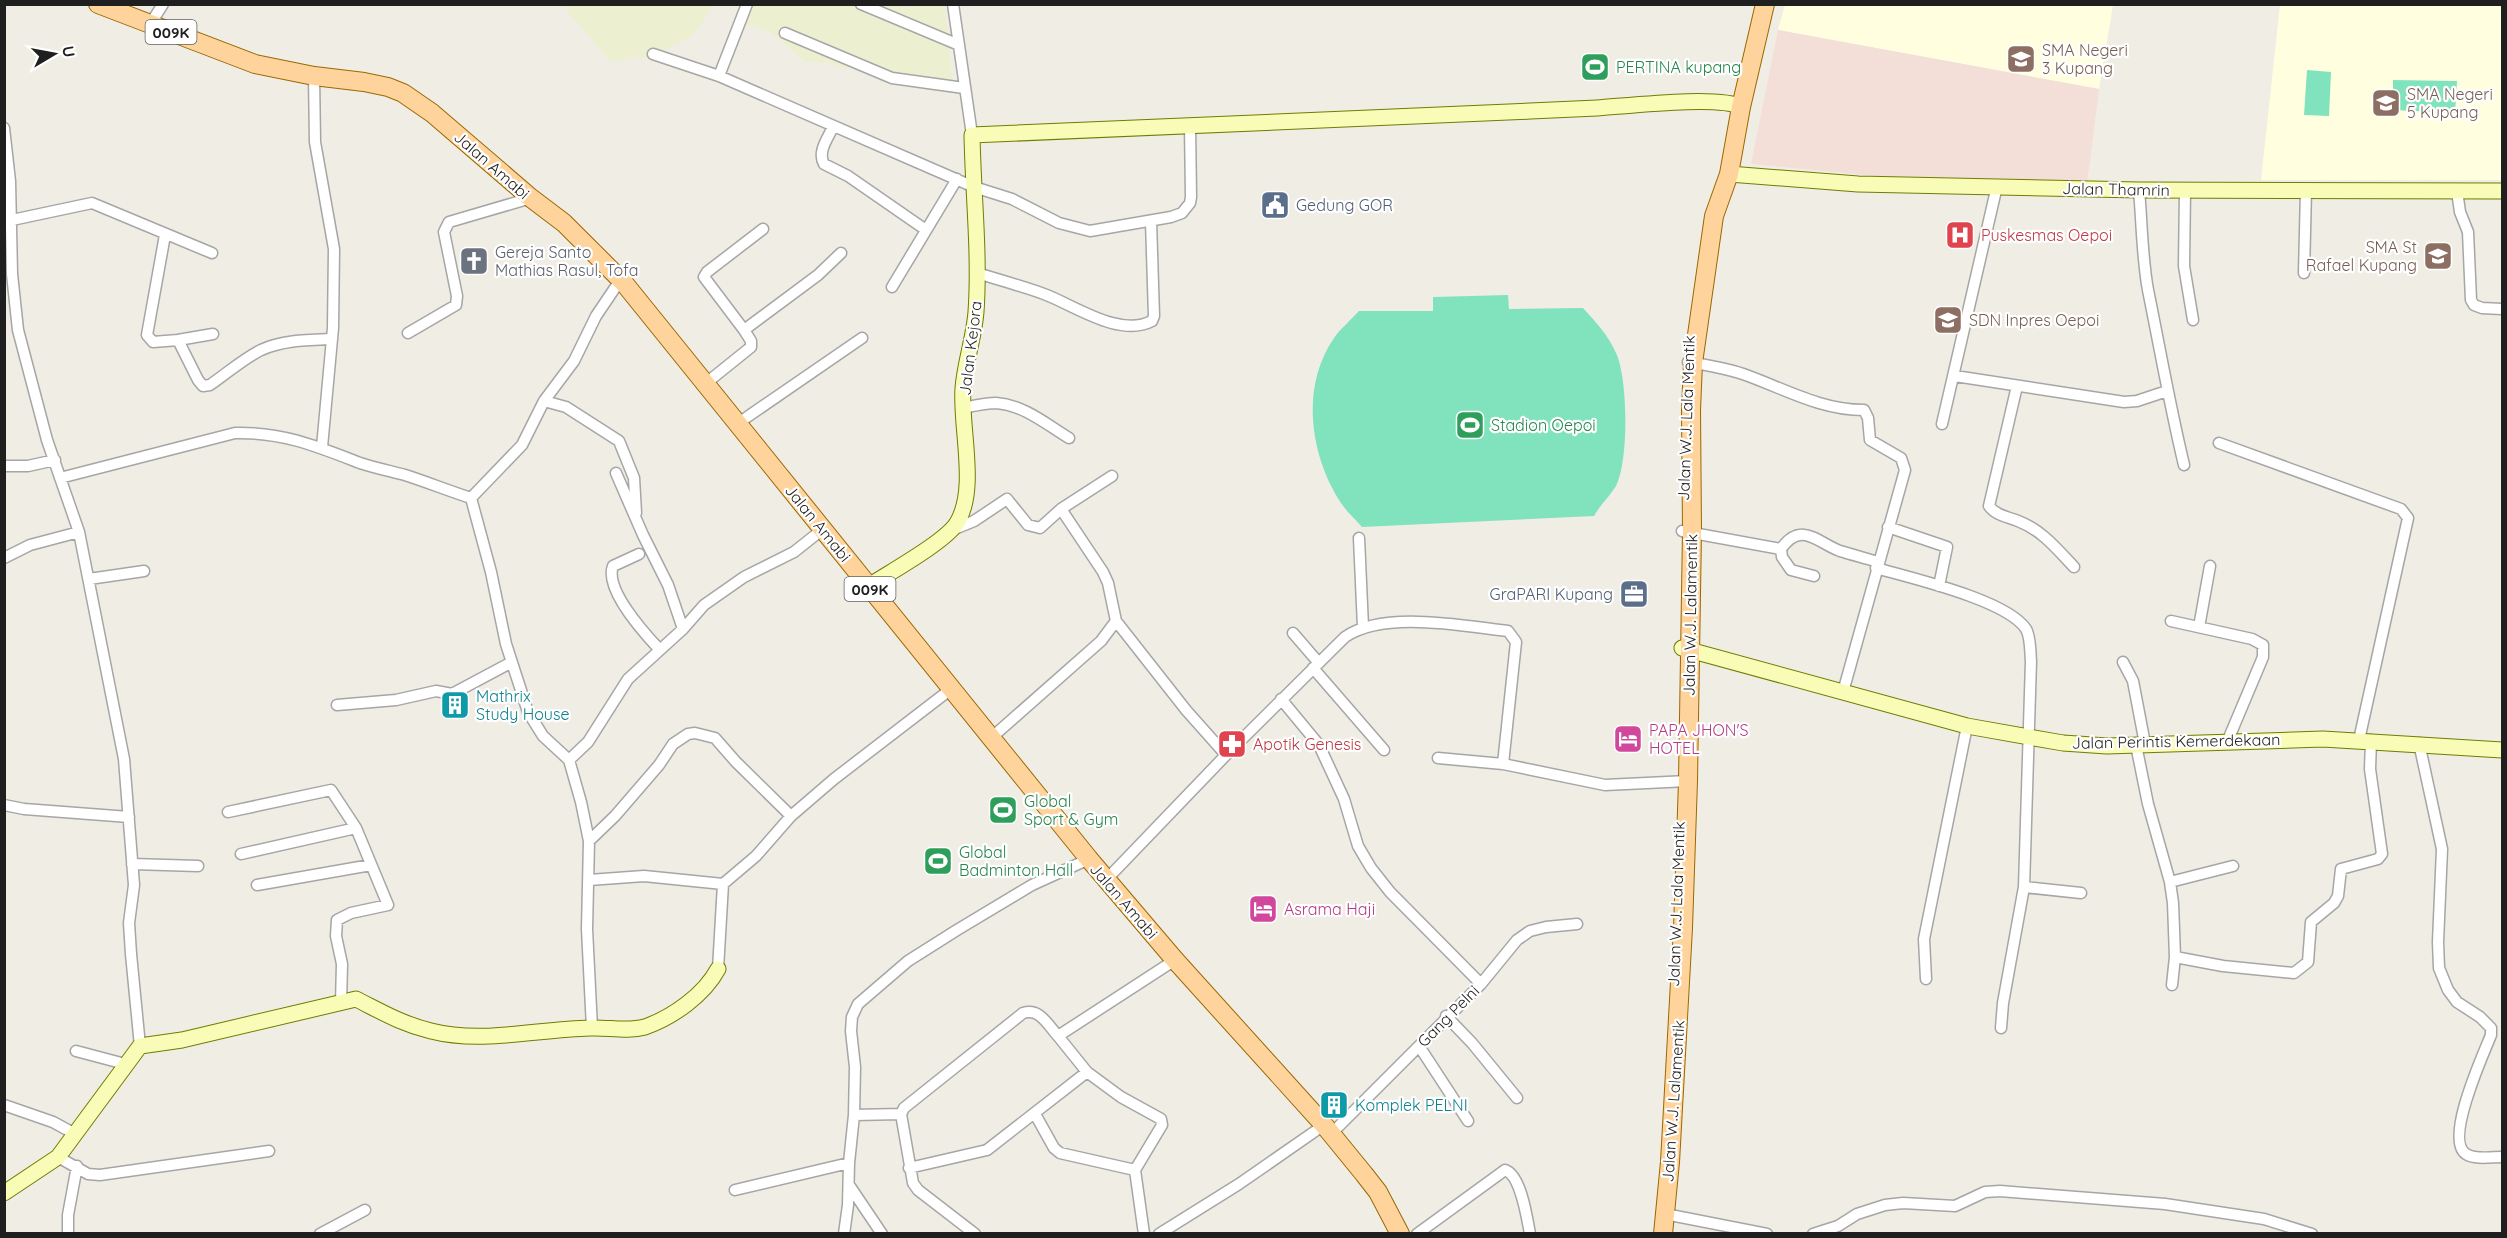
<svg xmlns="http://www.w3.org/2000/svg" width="2507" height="1238" viewBox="0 0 2507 1238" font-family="Quicksand,sans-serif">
<rect width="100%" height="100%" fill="#f0ede5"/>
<!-- education -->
<path fill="#ffffe0" d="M1785,5H2113L2099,89L1778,30Z
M2280,5H2502V180H2261Z"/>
<!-- military -->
<path fill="#f3dfd8" d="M1778,30L2099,89L2087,184L1896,178L1751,164Z"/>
<!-- farmland -->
<path fill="#edf0d0" d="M564,5H712L704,21L690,38L668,48L654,58L636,57L612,62L569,14Z
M736,5H945L953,87L949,92H934L916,86L907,73L892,78L864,58L845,69L830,63L805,62L771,32L745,24L741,6Z"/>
<!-- pitch -->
<path fill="#80e3bd" d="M2307,70L2331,72L2329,116L2304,115Z
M2393,80L2457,81L2455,113L2393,110Z
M1508,295L1509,309L1583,308C1596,322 1608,335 1616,353C1628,378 1629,461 1616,486C1610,496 1600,505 1594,516L1362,527C1355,519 1347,512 1341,503C1310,456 1300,387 1334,338C1341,328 1351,320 1359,311H1433V297Z"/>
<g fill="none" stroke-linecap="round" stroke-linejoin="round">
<!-- street casing -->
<g stroke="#a6a6a6" stroke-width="13">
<path id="street" d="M861,4L959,45
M953,4L972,135
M151,23L163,4
M785,33L892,78L964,88
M653,54L719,76L974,187L1012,199L1059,223L1090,231L1171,217L1182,213L1190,203L1191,197L1190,125
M314,76L315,142L334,249L333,328L322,447
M719,76L747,4
M833,127C828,138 817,152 824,164L848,176L926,230
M4,128L10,181L12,274L18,330L47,440L79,532L124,759L134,885L129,923L131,954L140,1046
M2139,190C2142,223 2142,258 2148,290C2160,349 2170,407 2184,465
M2185,190L2184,266L2193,320
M2457,191L2460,212L2468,232L2471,300L2474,305L2482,308L2502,309
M12,220L92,203L212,253
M165,235L147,335L153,342L178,340L198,380L203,386L210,385C226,374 243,359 261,350C283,340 308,340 332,339
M977,273C999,280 1022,286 1044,294C1074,305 1119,338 1152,321L1154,316L1151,221
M2304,273L2306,190
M892,287L957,179
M744,330L704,277L707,272L763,229
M408,333L456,305L457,296L444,232L449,222L531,198
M178,340L213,334
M1688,362C1707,365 1725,368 1743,374C1783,388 1820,410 1864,410L1868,418L1870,440L1901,458L1905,470L1843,692
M1955,376L2124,402L2137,401L2167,391
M705,384L751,347V341L744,330L818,275L841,253
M2017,386L1989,506C1995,515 2008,517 2018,521C2042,530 2057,549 2074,567
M544,401L566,407L619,441L634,478L636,513
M963,408C973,406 985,403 996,403C1024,405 1046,424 1069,438
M737,424L862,338
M1942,424L1997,186
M2219,443L2401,509L2408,518L2359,740
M4,466H28L55,460
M616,473L643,535L668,585L683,629
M60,478L235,433C283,432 316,446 360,463C375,468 390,471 405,475C427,482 449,491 471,498
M1061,509L1103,572L1108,583L1116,621L1186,710L1226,755L1345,637C1384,610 1463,626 1508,631L1516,642L1503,764
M1888,527L1947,547L1939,586
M952,530L974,521L1007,499L1028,525L1040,528L1061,509L1112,476
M1682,531L1781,549L1782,557L1791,570L1814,576
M1359,538L1363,627
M1781,549C1801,520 1818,543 1840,551C1853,555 1865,558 1878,562
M639,554L613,566C604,589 644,633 659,649
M4,558L30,545L79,532
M1876,568C1911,578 2007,600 2026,629C2031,638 2030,652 2031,661L2024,887L2003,1003L2001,1028
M89,579L144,571
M2171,621L2252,639L2263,645V657L2228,740
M2199,627L2210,566
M1293,633L1318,662
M2123,662L2133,681L2145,744
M1313,668L1384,750
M1281,699L1319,745L1344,799L1358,846L1371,868L1390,892L1481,984
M337,705L396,700L436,691L452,694L512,662
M990,739L1101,641L1116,621
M2419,743L2442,849L2438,942L2439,968L2448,990L2457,1002L2480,1017L2491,1028V1035C2483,1055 2444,1140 2466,1154C2475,1160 2492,1157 2502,1157
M2136,745L2148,804L2170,882L2173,903L2175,957L2172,985
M1438,758L1503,764L1605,785L1688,781
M569,760L588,742L628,679L683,629L704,605L744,577L794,552L823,529
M4,805L24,809L129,817
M228,812L331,790L356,828L388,905L351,913L337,920L336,936L342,964L341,1003
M589,841L615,816L659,765L673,744L688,734L695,733L715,738L736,762L791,816
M241,854L356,828
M132,864L198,866
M589,880L644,876L723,884L718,969
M1106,880L1226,755
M2170,882L2233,866
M723,884L756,856L791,816L834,779L951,689
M257,885L371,865
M2024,887L2081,893
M2175,957L2223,966L2294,973L2308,962L2311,922L2334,903L2338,896L2341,869L2378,859L2382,854L2370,769L2371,740
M1926,979L1924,939L1967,726
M1446,1016L1472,1043L1517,1098
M592,1028L587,929L589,841L581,802L569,760L543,736L528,712L506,644L491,572L471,498L522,445L544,401L574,361L596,316L621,279
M1058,1036L1087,1072L1121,1097L1161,1119L1162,1125L1135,1170L1144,1234
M1419,1046L1468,1121
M76,1051L125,1064
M4,1105L53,1122L75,1134
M1035,1114L1054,1148L1060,1153L1135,1170
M854,1115L901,1114
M1331,1134L1481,984L1517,940L1530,931L1546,927L1577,924
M58,1157L88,1174L100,1175L269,1151
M909,1168L987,1150L1087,1072
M849,1185L882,1234
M735,1190L849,1163
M1665,1214L1767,1234
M68,1234V1215L77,1166
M320,1234L365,1210
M844,1234L848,1205L849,1163L854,1115L855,1067L851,1031L852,1017L858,1004L908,961L957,930L1032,885L1089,859
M975,1234L918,1190L913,1183L901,1114L904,1108L1023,1013C1040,1008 1047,1024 1058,1036L1175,960
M1159,1234L1239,1184L1324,1125
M1417,1234L1505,1170C1521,1175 1527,1218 1530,1234
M1813,1234L1838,1226L1857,1214L1885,1205L1903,1203L1955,1206L1985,1192L2000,1191L2165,1204L2264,1219L2312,1234"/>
</g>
<!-- secondary casing -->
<g stroke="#6f7d00" stroke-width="17">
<path id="secondary" d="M1729,174L1858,184L2139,190L2502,191
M869,586C890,572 945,542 957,523C978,488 960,428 963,388C965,362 974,338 976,312C980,253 973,194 972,135C1181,125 1389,118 1597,108C1627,106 1719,95 1741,107
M1682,648L1967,726L2063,743L2107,746L2323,739L2502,750
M4,1193L58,1157L140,1046L182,1040L356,999C382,1012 402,1024 431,1031C482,1044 538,1029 590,1028C608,1027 627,1032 645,1027C673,1017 704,995 718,969"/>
</g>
<!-- primary casing -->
<g stroke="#9b6800" stroke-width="20">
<path id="primary" d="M98,4L255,64L314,76L364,82L388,87L403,93L432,113L531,198L564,223L624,283L1089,859L1175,960L1324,1125L1364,1174L1378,1192L1400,1234
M1663,1234L1670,1162L1683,928L1688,781L1692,531L1691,410L1693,363L1714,216L1729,174L1741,107L1765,4"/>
</g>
<!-- street -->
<use href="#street" stroke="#fff" stroke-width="10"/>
<!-- secondary -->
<use href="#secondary" stroke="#f9fcb7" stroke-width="15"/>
<!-- primary -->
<use href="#primary" stroke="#ffd49c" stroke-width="18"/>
</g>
<!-- icons -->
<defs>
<g id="school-square" transform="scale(1.5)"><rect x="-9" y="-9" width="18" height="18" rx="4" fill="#8d6e63" stroke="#fff"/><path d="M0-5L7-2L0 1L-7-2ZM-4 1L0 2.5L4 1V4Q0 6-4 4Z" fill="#fff"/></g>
<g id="stadium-square" transform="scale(1.5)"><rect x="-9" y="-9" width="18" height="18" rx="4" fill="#2e9e5b" stroke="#fff"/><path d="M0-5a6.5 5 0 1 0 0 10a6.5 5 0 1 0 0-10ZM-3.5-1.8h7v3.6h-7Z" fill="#fff"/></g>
<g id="civic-square" transform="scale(1.5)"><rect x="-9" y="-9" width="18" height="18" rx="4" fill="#5c6f8a" stroke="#fff"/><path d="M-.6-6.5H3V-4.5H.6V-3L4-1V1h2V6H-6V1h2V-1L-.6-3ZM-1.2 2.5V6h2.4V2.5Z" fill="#fff"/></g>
<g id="hospital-square" transform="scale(1.5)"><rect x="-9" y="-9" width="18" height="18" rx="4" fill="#e0444e" stroke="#fff"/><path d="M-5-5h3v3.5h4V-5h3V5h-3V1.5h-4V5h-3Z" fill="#fff"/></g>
<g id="church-square" transform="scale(1.5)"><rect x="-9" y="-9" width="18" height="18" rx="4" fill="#6b7280" stroke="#fff"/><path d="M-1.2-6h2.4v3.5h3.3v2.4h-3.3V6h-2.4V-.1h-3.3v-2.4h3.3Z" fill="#fff"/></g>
<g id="office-square" transform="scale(1.5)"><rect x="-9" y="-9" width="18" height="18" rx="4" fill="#5c6f8a" stroke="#fff"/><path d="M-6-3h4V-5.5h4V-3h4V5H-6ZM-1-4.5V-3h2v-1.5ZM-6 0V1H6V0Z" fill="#fff"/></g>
<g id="building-square" transform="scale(1.5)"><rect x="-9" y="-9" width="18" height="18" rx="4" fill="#0f9aa8" stroke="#fff"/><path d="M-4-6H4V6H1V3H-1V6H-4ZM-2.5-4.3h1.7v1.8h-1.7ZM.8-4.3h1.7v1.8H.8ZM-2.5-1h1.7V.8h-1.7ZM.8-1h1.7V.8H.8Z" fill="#fff"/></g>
<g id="hotel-square" transform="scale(1.5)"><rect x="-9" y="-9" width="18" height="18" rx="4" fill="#d1479c" stroke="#fff"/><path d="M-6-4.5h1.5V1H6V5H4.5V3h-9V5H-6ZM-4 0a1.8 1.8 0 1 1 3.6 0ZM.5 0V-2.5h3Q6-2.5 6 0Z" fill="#fff"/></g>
<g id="pharmacy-square" transform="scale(1.5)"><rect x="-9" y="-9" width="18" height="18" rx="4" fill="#e0444e" stroke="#fff"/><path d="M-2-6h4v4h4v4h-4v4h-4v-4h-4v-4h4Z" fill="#fff"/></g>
</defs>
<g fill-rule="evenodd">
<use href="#school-square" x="2021" y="59"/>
<use href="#stadium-square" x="1595" y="67"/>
<use href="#school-square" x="2386" y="103"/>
<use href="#civic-square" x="1275" y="205"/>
<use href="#hospital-square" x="1960" y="235"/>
<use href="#school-square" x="2438" y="256"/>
<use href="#church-square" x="474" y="261"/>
<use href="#school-square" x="1948" y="320"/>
<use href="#stadium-square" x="1470" y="425"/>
<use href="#office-square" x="1634" y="594"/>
<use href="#building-square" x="455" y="705"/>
<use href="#hotel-square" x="1628" y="739"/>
<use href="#pharmacy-square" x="1232" y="744"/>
<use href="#stadium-square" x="1003" y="810"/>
<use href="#stadium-square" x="938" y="861"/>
<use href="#hotel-square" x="1263" y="909"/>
<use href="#building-square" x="1334" y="1105"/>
</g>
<g text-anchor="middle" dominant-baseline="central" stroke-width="4.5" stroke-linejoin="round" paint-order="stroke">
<!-- shield labels -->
<g fill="#fff" stroke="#626262" stroke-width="1.5">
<rect x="145.5" y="20" width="51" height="24" rx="4.5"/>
<rect x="844.5" y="577" width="51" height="24" rx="4.5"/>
</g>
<g font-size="15" font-weight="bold" fill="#1f1f1f">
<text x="171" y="32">009K</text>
<text x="870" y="589">009K</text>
</g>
<!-- education labels -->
<g font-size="16" fill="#785e54" stroke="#fff" text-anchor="start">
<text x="2042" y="50">SMA Negeri<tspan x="2042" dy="18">3 Kupang</tspan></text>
<text x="2407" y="94">SMA Negeri<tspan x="2407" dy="18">5 Kupang</tspan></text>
<text x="2417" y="247" text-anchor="end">SMA St<tspan x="2417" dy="18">Rafael Kupang</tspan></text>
<text x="1969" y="320">SDN Inpres Oepoi</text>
</g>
<!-- leisure labels -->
<g font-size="16" fill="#27864d" stroke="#fff" text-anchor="start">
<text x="1616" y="67">PERTINA kupang</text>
<text x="1491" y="425">Stadion Oepoi</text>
<text x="1024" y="801">Global<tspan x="1024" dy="18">Sport &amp; Gym</tspan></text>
<text x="959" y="852">Global<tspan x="959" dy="18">Badminton Hall</tspan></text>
</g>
<!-- street labels -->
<g font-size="16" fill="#1f1f1f" stroke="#fff">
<text transform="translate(492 165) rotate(41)">Jalan Amabi</text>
<text transform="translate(2116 189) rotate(1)">Jalan Thamrin</text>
<text transform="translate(970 348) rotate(-83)">Jalan Kejora</text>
<text transform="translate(1686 418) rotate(-88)">Jalan W.J. Lala Mentik</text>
<text transform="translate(818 523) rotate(51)">Jalan Amabi</text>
<text transform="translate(1690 615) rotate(-89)">Jalan W.J. Lalamentik</text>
<text transform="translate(2176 741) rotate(-1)">Jalan Perintis Kemerdekaan</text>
<text transform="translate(1124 901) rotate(49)">Jalan Amabi</text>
<text transform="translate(1676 904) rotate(-88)">Jalan W.J. Lala Mentik</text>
<text transform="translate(1448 1016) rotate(-45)">Gang Pelni</text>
<text transform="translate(1673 1101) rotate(-86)">Jalan W.J. Lalamentik</text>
</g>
<!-- service labels -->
<g font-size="16" fill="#4e5e75" stroke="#fff" text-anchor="start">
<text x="1296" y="205">Gedung GOR</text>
<text x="1613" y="594" text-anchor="end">GraPARI Kupang</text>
</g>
<!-- health labels -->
<g font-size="16" fill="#be3a42" stroke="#fff" text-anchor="start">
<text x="1981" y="235">Puskesmas Oepoi</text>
<text x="1253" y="744">Apotik Genesis</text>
</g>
<!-- worship labels -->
<g font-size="16" fill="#5b616d" stroke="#fff" text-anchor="start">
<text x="495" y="252">Gereja Santo<tspan x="495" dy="18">Mathias Rasul, Tofa</tspan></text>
</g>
<!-- culture labels -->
<g font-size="16" fill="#0d838f" stroke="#fff" text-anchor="start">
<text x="476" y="696">Mathrix<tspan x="476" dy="18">Study House</tspan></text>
<text x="1355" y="1105">Komplek PELNI</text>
</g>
<!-- hotel labels -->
<g font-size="16" fill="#b23c85" stroke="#fff" text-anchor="start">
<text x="1649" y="730">PAPA JHON'S<tspan x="1649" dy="18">HOTEL</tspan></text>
<text x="1284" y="909">Asrama Haji</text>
</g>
</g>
<!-- border -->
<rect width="2507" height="1238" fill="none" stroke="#1f1f1f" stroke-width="12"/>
<!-- north arrow -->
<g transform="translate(54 54) rotate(80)" stroke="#ffffff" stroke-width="4.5" paint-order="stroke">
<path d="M0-4.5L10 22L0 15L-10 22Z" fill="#1f1f1f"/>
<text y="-9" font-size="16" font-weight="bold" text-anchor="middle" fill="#1f1f1f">U</text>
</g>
</svg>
